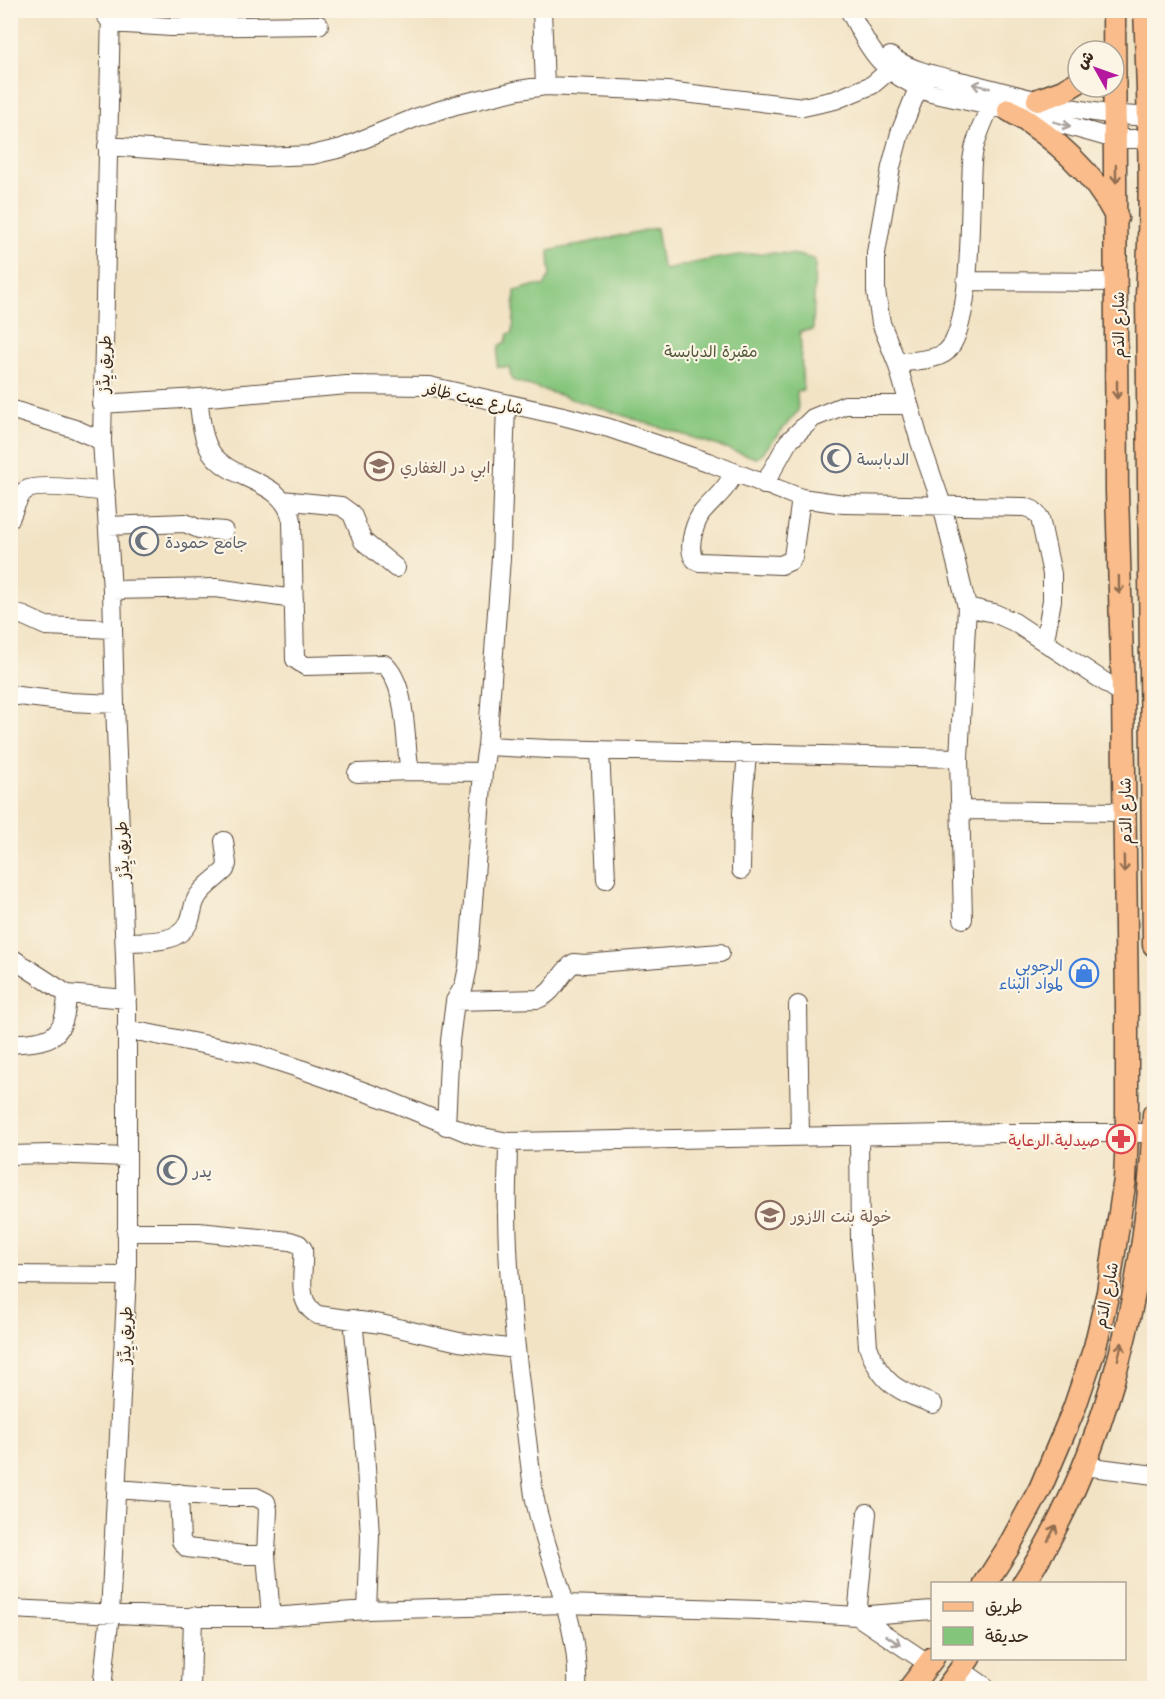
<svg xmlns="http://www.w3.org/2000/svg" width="1165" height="1699" viewBox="0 0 1165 1699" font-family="'Playpen Sans','Playpen Sans Arabic',sans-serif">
<rect width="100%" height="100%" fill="#fcf5e5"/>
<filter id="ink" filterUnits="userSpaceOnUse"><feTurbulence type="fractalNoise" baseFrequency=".0167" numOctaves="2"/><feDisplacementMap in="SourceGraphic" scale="12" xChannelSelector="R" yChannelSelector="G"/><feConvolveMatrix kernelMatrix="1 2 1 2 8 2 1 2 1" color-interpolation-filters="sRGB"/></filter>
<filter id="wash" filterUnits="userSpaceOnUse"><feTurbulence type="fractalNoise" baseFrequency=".008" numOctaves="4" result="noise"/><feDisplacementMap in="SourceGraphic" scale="24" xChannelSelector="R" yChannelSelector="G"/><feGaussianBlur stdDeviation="1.35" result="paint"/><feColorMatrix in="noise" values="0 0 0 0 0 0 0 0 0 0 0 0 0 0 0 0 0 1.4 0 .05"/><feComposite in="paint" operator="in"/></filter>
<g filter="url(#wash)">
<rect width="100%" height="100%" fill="#f2e3c5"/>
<!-- green -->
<path fill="#84c57c" stroke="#60784d" stroke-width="1.5" d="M656,228L662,266L666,270C705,259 777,244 815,260L813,330L800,331L803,390L797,392L798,411L760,456L756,458L512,380L509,367H497L499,346L506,342L508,334L513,333L515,291L536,285L544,286L550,275L549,251Z"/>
</g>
<g filter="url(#ink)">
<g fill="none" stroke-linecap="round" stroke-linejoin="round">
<!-- minor casing -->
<g stroke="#564637" stroke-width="20">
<path id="minor" d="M542,10L545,86
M849,10C873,56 881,72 931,93L1026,114L1115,139H1154
M105,14L111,23L171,27L319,25
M890,56C914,73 944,77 973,84C1031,99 1093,118 1154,116
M918,88L900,133L891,167L876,253V291L881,323L897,363L920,442L942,505L967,607L959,758L963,919
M107,146L264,157L312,155L342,148L415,118L456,105L519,90L545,86L667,91L803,107L835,100L872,85L899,62
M966,281L1117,282
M897,363C910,361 937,360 946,352C974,328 969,202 972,163C973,143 983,124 990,106
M198,398C201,416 201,436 211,452C232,483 284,478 292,521L295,659L305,666L384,664C408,685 404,741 410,771L483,772
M101,404L198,398L347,385L429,386L563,416L609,428L708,462L801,498L844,504L1025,507L1033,510L1040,518L1052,574V600L1045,640
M10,409L75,429L102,441
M734,473C727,490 712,500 701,514C694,525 684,556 699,562L781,565L790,561L793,557L801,498
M764,485L788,442L813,418L845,405H909
M282,500L341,506L352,514L363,541L396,568
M10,519C14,510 18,495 26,490C38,483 91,490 106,492
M108,526L185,523L199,529L224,531
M112,590L216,588L294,599
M967,607L994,613L1014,622L1123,694
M10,612L24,616L46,626L112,629
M10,695L70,702L115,704
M487,746L548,749L959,758
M600,750L606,879
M357,773L410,771
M960,810L1124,812
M741,870L742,813L747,753
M125,942C146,941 178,945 189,922C193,914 192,904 198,896C205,885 216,879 225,870L227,864L224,841
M10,957L67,994
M455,1001L538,999C556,992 559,973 574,963L584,964L720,953
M798,1005L800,1136
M126,1029L258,1055L295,1067L385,1099L473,1135L508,1142L1003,1133H1154
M10,1044C52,1041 65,1040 67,994L127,999
M446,1126L450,1041L455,1001L464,986L468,967L483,772L487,746L501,558L506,404
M859,1136L860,1239L868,1346C880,1383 898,1391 933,1404
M508,1142C508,1166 506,1190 507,1215C508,1283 516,1351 524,1418C528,1443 530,1469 534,1495C546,1560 580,1621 577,1688
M10,1155L50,1154L126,1157
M126,1232H198L290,1241L299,1244L303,1249C305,1272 294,1302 318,1315L381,1324L459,1342L516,1349
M10,1275L127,1276
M353,1319L364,1433L370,1536L367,1610
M1084,1466L1154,1475
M117,1489L222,1497H256L266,1502L268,1510L266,1555L271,1617
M179,1493L181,1541L187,1548L244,1555H266
M10,1609L182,1617H271L367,1610L565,1604L759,1610L857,1616L932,1610
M857,1616L867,1513
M857,1616L929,1664
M961,1670L987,1688
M102,1688L110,1614L127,1276V1008L115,704L112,590L102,441L111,10
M191,1688L193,1616"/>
</g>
<!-- major casing -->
<g stroke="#564637" stroke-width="25">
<path id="major" d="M1145,10C1149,105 1152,201 1147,296L1154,945
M1038,100L1063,91L1078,82
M1009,110C1053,136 1094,173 1117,218
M985,1584L1008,1548L1040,1489L1074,1409L1095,1347L1108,1292L1125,1179L1127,1134V1009L1123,694L1117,492L1114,10
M1023,1584C1110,1450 1149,1272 1154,1114
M910,1688L933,1658
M947,1688L969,1658"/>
</g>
<!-- minor -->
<use href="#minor" stroke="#fff" stroke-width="18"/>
<!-- major -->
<use href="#major" stroke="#f9bc8a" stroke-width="22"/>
</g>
<!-- one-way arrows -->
<defs><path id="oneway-shaft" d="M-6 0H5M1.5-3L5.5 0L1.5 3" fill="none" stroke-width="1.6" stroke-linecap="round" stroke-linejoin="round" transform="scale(1.5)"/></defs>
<g stroke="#a79f9a">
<use href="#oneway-shaft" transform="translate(981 86) rotate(-166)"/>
<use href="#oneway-shaft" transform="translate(1062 124) rotate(15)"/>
<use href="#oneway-shaft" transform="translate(893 1640) rotate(34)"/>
</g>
<g stroke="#906c4f">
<use href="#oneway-shaft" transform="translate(1116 174) rotate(89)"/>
<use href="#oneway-shaft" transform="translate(1117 390) rotate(90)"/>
<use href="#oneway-shaft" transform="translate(1119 585) rotate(89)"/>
<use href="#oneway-shaft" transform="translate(1124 864) rotate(89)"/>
<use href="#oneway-shaft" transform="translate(1120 1351) rotate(-76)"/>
<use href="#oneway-shaft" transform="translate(1052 1533) rotate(-63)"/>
</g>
</g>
<!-- icons -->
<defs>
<g id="mosque-ring" transform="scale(1.5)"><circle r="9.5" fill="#fcf5e5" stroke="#6b7280" stroke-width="1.5"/><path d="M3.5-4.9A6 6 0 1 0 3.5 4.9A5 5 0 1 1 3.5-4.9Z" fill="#6b7280"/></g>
<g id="school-ring" transform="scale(1.5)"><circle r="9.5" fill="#fcf5e5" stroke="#8d6e63" stroke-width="1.5"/><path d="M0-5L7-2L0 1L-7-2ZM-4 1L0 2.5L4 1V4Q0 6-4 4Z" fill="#8d6e63"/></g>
<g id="shop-ring" transform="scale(1.5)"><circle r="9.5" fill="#fcf5e5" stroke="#3f7fe0" stroke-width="1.5"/><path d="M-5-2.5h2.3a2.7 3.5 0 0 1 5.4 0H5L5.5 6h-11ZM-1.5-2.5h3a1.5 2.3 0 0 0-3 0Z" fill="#3f7fe0"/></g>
<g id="pharmacy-ring" transform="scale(1.5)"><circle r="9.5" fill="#fcf5e5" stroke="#e0444e" stroke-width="1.5"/><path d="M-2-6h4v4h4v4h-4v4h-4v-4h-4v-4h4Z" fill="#e0444e"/></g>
</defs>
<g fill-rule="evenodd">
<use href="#mosque-ring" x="836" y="458"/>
<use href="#school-ring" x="379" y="466"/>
<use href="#mosque-ring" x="144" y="541"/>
<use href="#shop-ring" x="1084" y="973"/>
<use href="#pharmacy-ring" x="1121" y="1139"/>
<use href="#mosque-ring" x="172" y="1170"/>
<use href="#school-ring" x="770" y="1215"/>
</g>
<g text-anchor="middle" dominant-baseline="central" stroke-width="4.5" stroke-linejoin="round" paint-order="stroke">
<!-- street labels -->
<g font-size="16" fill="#3b2a1e" stroke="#fcf5e5">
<text transform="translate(1117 325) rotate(-90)">شارع الدَم</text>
<text transform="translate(103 364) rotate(-88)">طريق يِدِّرْ</text>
<text transform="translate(474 397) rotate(12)">شارع عيت ظافر</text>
<text transform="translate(1124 811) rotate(-91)">شارع الدَم</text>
<text transform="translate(121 850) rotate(-92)">طريق يِدِّرْ</text>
<text transform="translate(1105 1295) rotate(-79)">شارع الدَم</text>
<text transform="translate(124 1335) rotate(-88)">طريق يِدِّرْ</text>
</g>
<!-- park labels -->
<g font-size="16" fill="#51583a" stroke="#fcf5e5">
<text x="711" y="350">مقبرة الدبابسة</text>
</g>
<!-- worship labels -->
<g font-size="16" fill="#5b616d" stroke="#fcf5e5" text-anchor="start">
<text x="857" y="458">الدبابسة</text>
<text x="165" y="541">جامع حمودة</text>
<text x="193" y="1170">يدر</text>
</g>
<!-- education labels -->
<g font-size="16" fill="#785e54" stroke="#fcf5e5" text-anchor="start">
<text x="400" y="466">ابي در الغفاري</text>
<text x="791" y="1215">خولة بنت الازور</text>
</g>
<!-- shop labels -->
<g font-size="16" fill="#366cbe" stroke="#fcf5e5" text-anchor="end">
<text x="1063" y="964">الرجوبي<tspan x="1063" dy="18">لمواد البناء</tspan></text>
</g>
<!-- health labels -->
<g font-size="16" fill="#be3a42" stroke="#fcf5e5" text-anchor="end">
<text x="1100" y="1139">صيدلية الرعاية</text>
</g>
</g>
<!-- margin -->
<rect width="1165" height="1699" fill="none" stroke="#fcf5e5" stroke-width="36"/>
<!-- legend -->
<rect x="931" y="1582" width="195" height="78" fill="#fcf5e5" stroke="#afa495" stroke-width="1.5"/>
<rect x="943" y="1602" width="30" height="9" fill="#f9bc8a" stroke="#afa495" stroke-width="1.5"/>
<text x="985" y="1612" font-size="18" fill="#3b2a1e">طريق</text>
<rect x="943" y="1627" width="30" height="18" fill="#84c57c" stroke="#afa495" stroke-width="1.5"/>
<text x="985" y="1642" font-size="18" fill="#3b2a1e">حديقة</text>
<!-- north arrow -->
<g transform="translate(1096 69) rotate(310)"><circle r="28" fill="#fcf5e5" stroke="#afa495" stroke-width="1.5"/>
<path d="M0-4.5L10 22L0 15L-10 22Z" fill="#b5179e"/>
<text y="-9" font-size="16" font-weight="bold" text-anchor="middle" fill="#3b2a1e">ش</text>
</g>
</svg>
